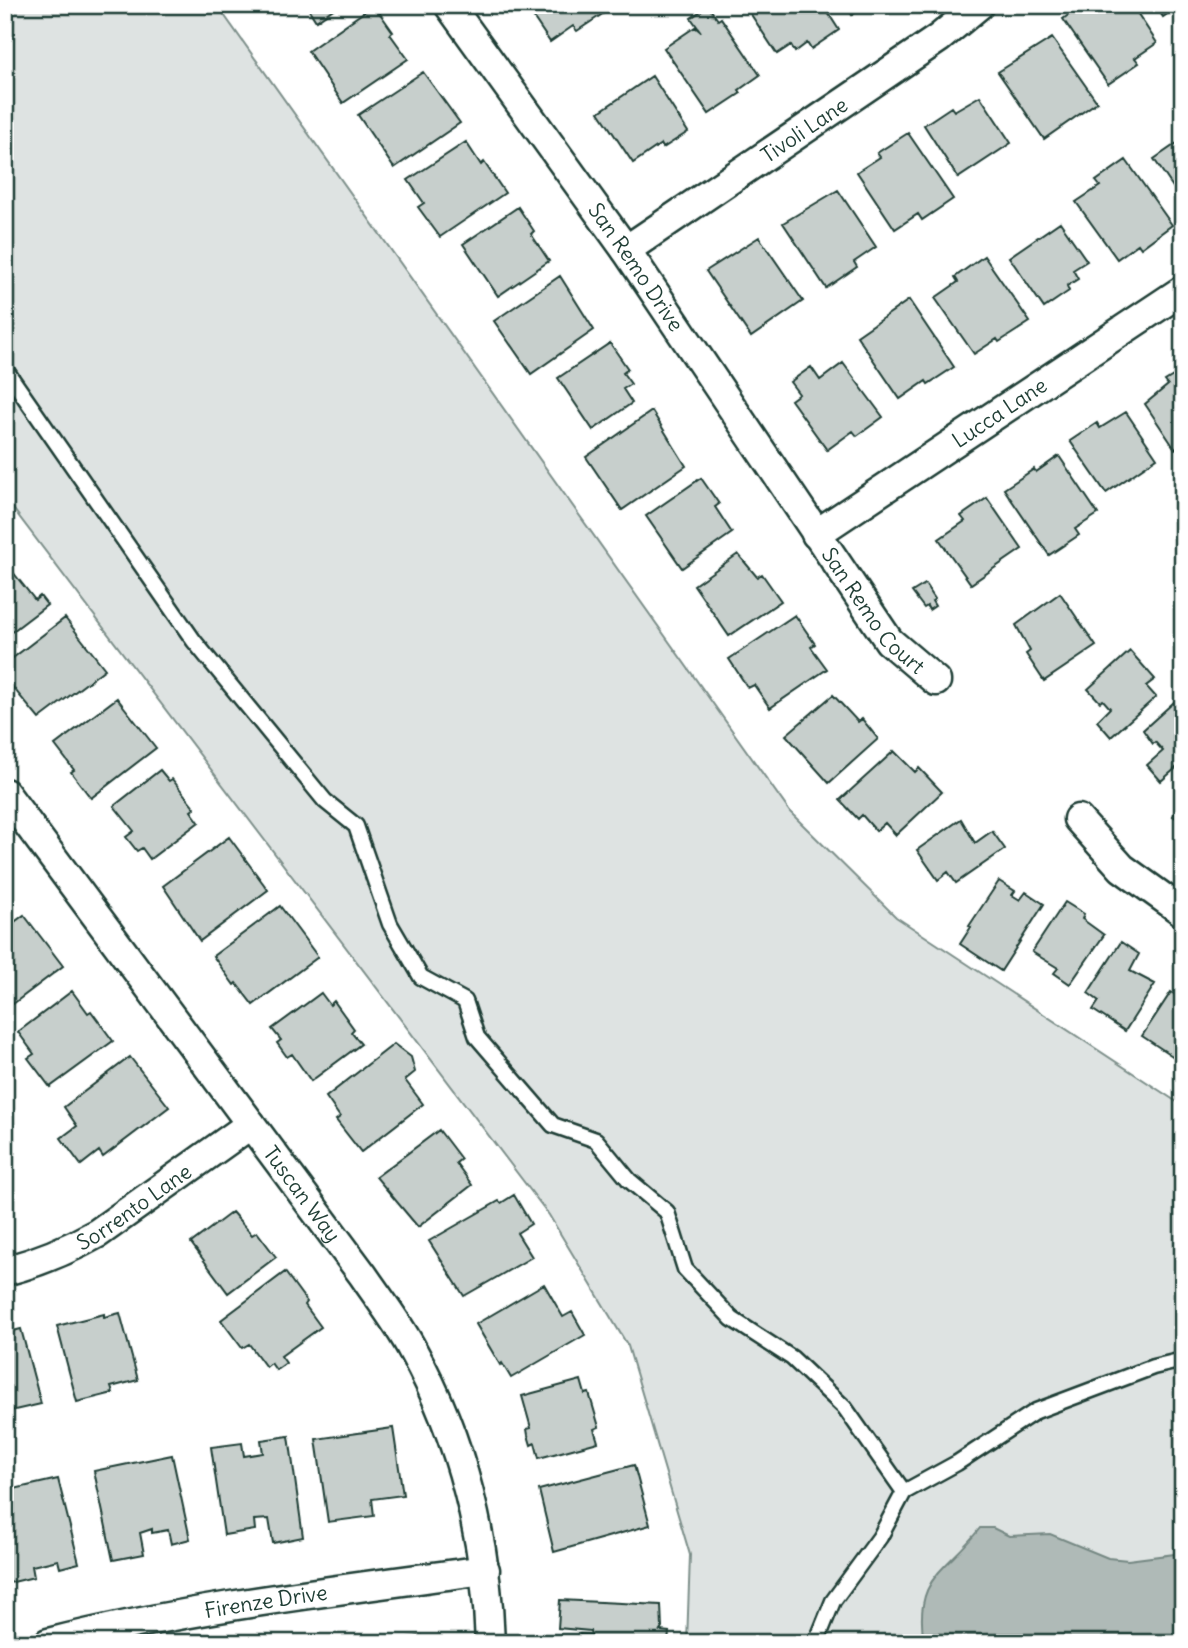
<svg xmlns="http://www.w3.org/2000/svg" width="1188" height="1648" viewBox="0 0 1188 1648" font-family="Delius,sans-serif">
<rect width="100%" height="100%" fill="#fff"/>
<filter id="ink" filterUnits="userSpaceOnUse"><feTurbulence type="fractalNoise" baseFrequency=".0143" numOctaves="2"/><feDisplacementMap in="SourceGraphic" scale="14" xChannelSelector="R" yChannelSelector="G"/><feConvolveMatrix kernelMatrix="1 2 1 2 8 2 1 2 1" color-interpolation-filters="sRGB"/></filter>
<g filter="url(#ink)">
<!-- green -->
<path fill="#dee3e2" stroke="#7e908b" stroke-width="2" d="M5,5H217L790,812L896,917L1183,1106V1643H687L690,1555L628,1346L549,1215L5,498Z"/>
<!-- water -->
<path fill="#afbab7" stroke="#758883" stroke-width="2" d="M980,1528H993L1009,1536L1050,1534L1108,1558L1128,1560L1183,1553V1643H924C913,1576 945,1573 980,1528Z"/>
<!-- building -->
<path fill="#c7cfcc" stroke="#1f3d34" stroke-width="2" d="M306,5H339L316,21Z
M374,5L393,32L390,34L408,59L343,103L308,51Z
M525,5H603L607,11L577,31L573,26L550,42Z
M761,5H823L839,30L811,49L807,43L795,52L791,45L777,54L750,13Z
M846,5H866L852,15Z
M1082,5H1132L1157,43L1135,58L1139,63L1108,84L1063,19Z
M1155,5H1180L1163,17Z
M708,6L718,20L721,18L760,75L739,90L741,93L709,114L664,48L695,27L701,32L691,18Z
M1052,38L1097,102L1044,139L998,72Z
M423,72L460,123L394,168L358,115Z
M652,76L688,132L663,148L661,144L633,163L599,112Z
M980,96L1011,143L958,178L924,125L951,107L954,111Z
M908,133L953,199L922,220L918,214L895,229L857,172L880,157L877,153Z
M1183,139V202L1154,159Z
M466,142L481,165L484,162L505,193L440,237L418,207L424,203L408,180Z
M1126,160L1172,225L1141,248L1138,244L1117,259L1076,202L1100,186L1096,181Z
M838,190L876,247L854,262L857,267L826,288L783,223Z
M518,207L534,231L531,234L549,261L498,296L463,244Z
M1060,222L1087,261L1073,270L1078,279L1067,286L1069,291L1044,308L1009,257Z
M759,237L803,301L751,337L706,271Z
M984,256L1030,322L999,342L997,339L974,354L935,298L958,282L955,277Z
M560,276L594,330L531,374L494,321Z
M909,300L954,367L928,384L926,381L900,399L857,336Z
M610,343L628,369L623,373L631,384L623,389L632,403L593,430L558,378Z
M843,363L883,417L857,436L853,431L827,450L791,400L799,394L790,382L811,367L820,380Z
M1183,370V444L1175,449L1145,404L1168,385L1165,381Z
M652,411L686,466L622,510L586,457Z
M1126,412L1157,458L1106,493L1070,441L1097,423L1100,428Z
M1059,456L1098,514L1075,529L1079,535L1049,555L1004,489L1034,469L1036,472Z
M701,478L719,504L715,507L732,533L682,568L646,516Z
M987,498L1022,549L971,584L939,539L965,521L961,516Z
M738,554L757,577L762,574L781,601L729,636L694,585Z
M5,567L10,572L12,571L35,600L40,596L47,605L5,637Z
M925,584L935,599L932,601L935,606L929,610L927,606L924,608L912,592Z
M1060,593L1096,646L1044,681L1026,654L1030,651L1016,625Z
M795,615L815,644L811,647L827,669L770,708L754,685L748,688L729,659Z
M65,618L105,669L39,719L5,678V664Z
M1130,651L1155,679L1146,686L1156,697L1111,737L1097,721L1110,708L1103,700L1100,702L1088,689Z
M1183,694V762L1161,781L1147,765L1163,751L1155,742L1153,744L1143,730Z
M833,695L858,722L862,719L878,739L829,783L786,735Z
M117,698L156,748L91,798L71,772L74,770L55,745Z
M894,751L915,772L919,768L942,792L896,835L885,823L876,831L862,815L858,819L840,800Z
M160,770L169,781L172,779L195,808L191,811L199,822L150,859L142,848L137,851L126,837L134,831L114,806Z
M1183,802V823L1173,816Z
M961,819L975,843L992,831L1005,849L956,883L948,872L938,880L917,850Z
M229,837L268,890L200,941L163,886Z
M999,881L1015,891L1012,895L1020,900L1026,892L1044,904L1001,971L960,944L971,927L969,926Z
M1065,902L1084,914L1082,919L1104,935L1070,984L1054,973L1058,968L1032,952Z
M280,906L318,957L253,1005L236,983L234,985L213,956Z
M24,915L63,966L5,1010V929Z
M1121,942L1139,954L1130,971L1155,984L1125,1031L1093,1010L1099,1001L1088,993Z
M72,991L88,1013L91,1011L113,1041L50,1087L28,1058L34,1054L18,1032Z
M1171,992L1183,1000V1063L1142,1036Z
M321,993L330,1005L334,1001L354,1029L351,1032L361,1044L311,1081L292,1054L287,1057L277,1043L281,1040L272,1029Z
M394,1044L411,1057L415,1072L405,1080L423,1104L361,1152L336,1120L340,1117L326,1097Z
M130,1057L169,1107L103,1157L99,1151L81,1165L61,1138L77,1126L64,1107Z
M439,1130L461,1159L456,1163L472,1185L418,1227L376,1177Z
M514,1195L531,1224L517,1233L532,1257L464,1296L429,1241L499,1201L501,1203Z
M232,1212L252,1235L257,1232L276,1257L228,1293L191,1243Z
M285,1272L307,1302L305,1305L321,1327L281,1356L286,1363L276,1370L271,1363L266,1367L249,1344L242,1348L221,1320Z
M544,1284L563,1317L572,1312L585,1335L511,1378L502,1363L500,1365L476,1324Z
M120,1313L138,1380L111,1387L113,1393L77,1402L57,1326L104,1314V1317Z
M21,1329L41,1404L6,1412L5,1333Z
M581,1380L585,1394L589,1393L599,1427L594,1429L598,1442L539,1458L535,1443L531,1445L528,1435L527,1429L531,1428L522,1396Z
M393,1428L403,1495L372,1499L374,1516L328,1522L316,1439Z
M289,1436L303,1537L273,1543L269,1519L254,1520L255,1530L224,1535L211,1447L242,1443L244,1456L263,1453L261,1440Z
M172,1455L190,1539L171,1544L168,1530L152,1533V1529L140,1533L144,1554L113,1560L94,1471Z
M634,1465L650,1525L554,1552L539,1490Z
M58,1479L79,1563L60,1568L58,1560L32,1566L34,1577L5,1584V1491Z
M560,1600L661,1605L662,1628L660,1631L669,1632L668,1643H580V1634L591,1635L590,1631L558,1628Z
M422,1636L423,1643H391V1640Z"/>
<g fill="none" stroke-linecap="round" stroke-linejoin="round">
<!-- lane casing -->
<g stroke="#1f3d34" stroke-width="19">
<path id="lane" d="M5,369L194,641L325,801L356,826L390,924L421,977L465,1001L477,1037L553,1125L596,1140L629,1180L667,1212L685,1269L732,1319L792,1358L845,1408L904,1492L957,1463L1036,1411L1153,1367L1183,1360
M816,1643L833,1601L880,1537L904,1492"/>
</g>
<!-- street casing -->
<g stroke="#1f3d34" stroke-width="33">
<g id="street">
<path id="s1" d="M449,5L626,250L889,641L936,681"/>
<path id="s2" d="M626,250L939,38L979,5"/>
<path id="s3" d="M816,534L1183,290"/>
<path id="s4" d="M5,793L363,1275C380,1300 399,1324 413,1351C462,1439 487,1543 490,1643"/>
<path d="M1078,819L1122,868L1183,912"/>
<path id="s5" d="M5,1271C39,1262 68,1250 98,1233L251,1124"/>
<path id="s6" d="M48,1643C191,1607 339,1590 485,1570"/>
</g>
</g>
<!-- lane -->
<use href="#lane" stroke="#fff" stroke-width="14"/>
<!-- street -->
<use href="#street" stroke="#fff" stroke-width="28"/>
</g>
</g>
<g text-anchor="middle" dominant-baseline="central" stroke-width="5" stroke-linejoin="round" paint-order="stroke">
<!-- street labels -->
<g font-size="21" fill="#1f3d34" stroke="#fff">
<text stroke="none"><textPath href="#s2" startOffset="215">Tivoli Lane</textPath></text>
<text stroke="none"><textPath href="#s1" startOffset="322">San Remo Drive</textPath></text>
<text stroke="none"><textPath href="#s3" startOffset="220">Lucca Lane</textPath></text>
<text stroke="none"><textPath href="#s1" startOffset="740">San Remo Court</textPath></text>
<text stroke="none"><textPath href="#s4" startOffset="499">Tuscan Way</textPath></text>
<text stroke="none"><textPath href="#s5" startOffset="145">Sorrento Lane</textPath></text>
<text stroke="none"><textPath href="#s6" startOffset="222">Firenze Drive</textPath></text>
</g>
</g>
<!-- margin -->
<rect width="1188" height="1648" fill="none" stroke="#fff" stroke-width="28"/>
<rect x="14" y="14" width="1160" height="1620" fill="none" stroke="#1f3d34" stroke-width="2.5" filter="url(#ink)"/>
</svg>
